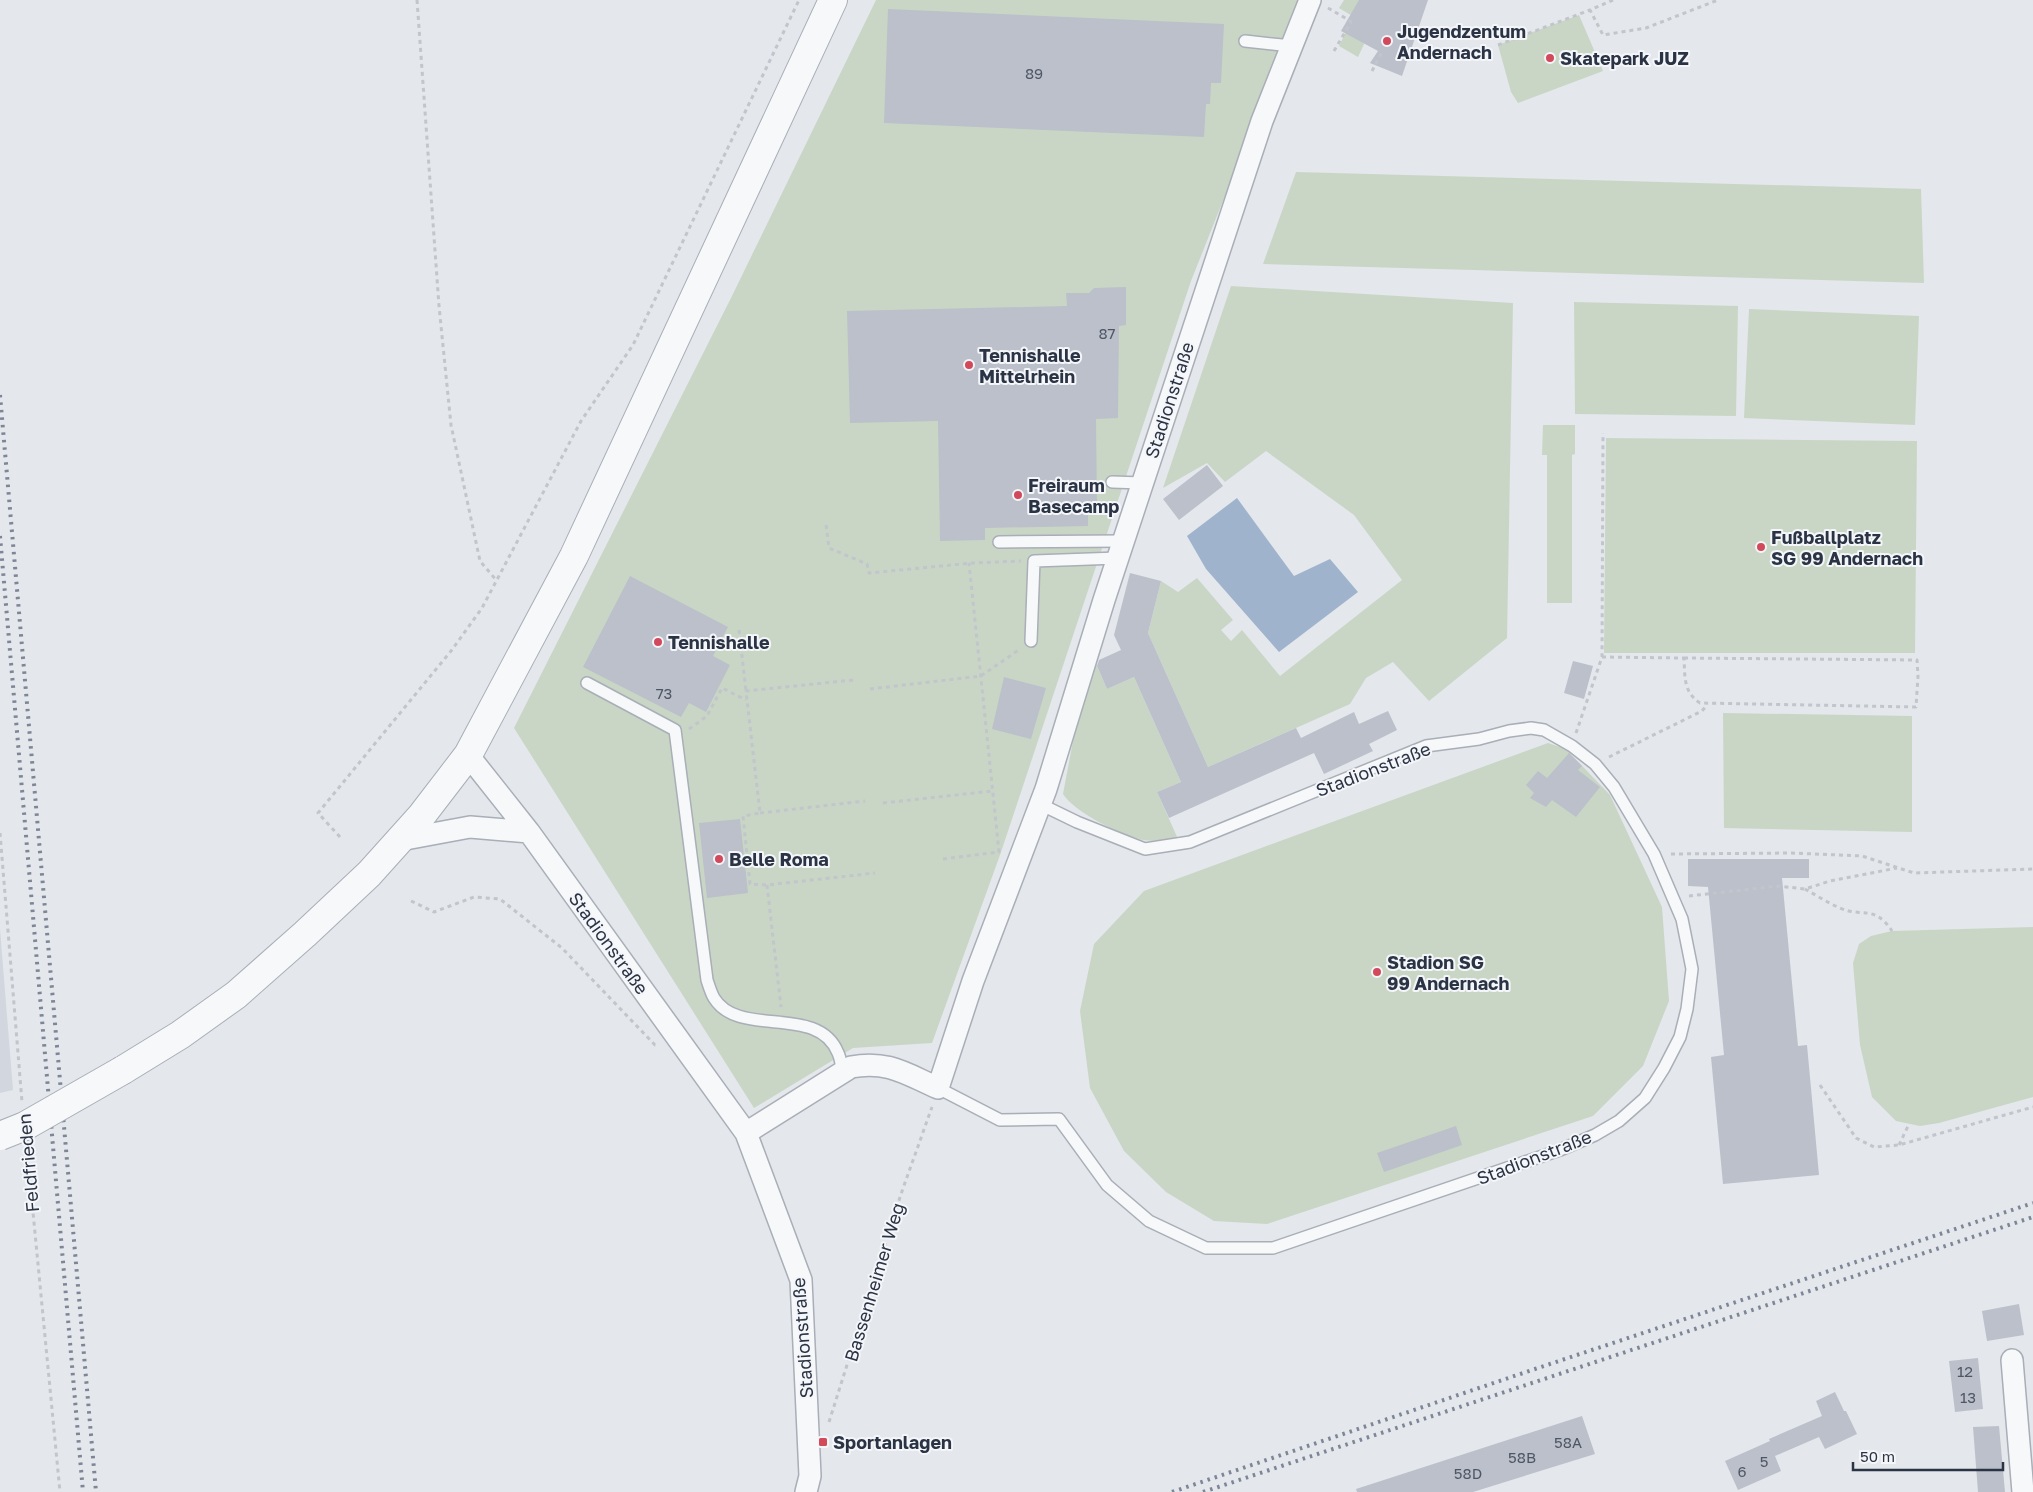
<svg xmlns="http://www.w3.org/2000/svg" width="2033" height="1492" viewBox="0 0 2033 1492" font-family="'Golos Text',sans-serif">
<rect width="100%" height="100%" fill="#e4e7ec"/>
<!-- built -->
<path fill="#d2d6de" d="M0,929L13,1090L0,1093Z"/>
<!-- green -->
<path fill="#c9d6c5" d="M876,0H1303L1191,281L1000,855L932,1043L853,1048L754,1108L514,728L731,298Z
M1344,0H1364L1354,17L1339,8Z
M1579,15L1603,71L1518,103L1511,92L1498,45Z
M1346,32L1365,42L1358,57L1339,46Z
M1296,172L1921,189L1924,283L1263,264Z
M1231,286L1513,303L1507,638L1429,701L1393,662L1366,678L1350,704L1208,767L1148,633L1161,581L1178,592L1197,578L1233,620L1221,630L1231,641L1242,630L1280,676L1402,580L1354,515L1266,451L1225,482L1207,463L1163,488Z
M1574,302L1738,306L1736,416L1575,414Z
M1749,309L1919,316L1915,425L1744,418Z
M1543,425H1575V454L1572,455V603H1547V455H1542Z
M1606,438L1917,441L1915,653H1604Z
M1095,662L1107,689L1134,677L1181,782L1157,792L1178,839C1168,839 1154,842 1143,840C1121,835 1075,813 1063,794L1077,720Z
M1723,713L1912,716V832L1724,828Z
M1548,743L1566,749L1610,795L1662,907L1669,1001L1643,1066L1593,1116L1267,1224L1214,1221L1166,1192L1124,1151L1090,1088L1080,1011L1094,944L1144,891Z
M2033,927V1097L1939,1123L1920,1126L1896,1121L1872,1097L1860,1045L1853,963L1859,944L1871,936L1892,931Z"/>
<!-- water -->
<path fill="#9fb4cc" d="M1237,498L1294,576L1330,559L1358,592L1279,652L1206,569L1187,536Z"/>
<!-- building -->
<path fill="#bbc0ca" d="M1359,0H1428L1402,76L1370,63L1378,51L1341,31Z
M888,9L1224,24L1221,83H1211L1210,104H1206L1204,137L884,123Z
M1126,287V325L1119,326L1118,418L1096,419L1097,509H1088V526L985,528V540L940,541L938,421L850,423L847,311L1067,306L1066,293H1089L1094,288Z
M1207,465L1223,486L1179,520L1163,499Z
M1130,573L1161,581L1148,633L1208,767L1296,728L1301,738L1354,712L1359,724L1388,711L1397,730L1369,744L1373,751L1324,774L1314,753L1169,818L1157,792L1181,782L1134,677L1107,689L1097,666L1099,660L1121,650L1114,635Z
M630,576L728,627L713,656L730,665L706,712L689,703L681,717L583,667Z
M1573,661L1593,666L1584,699L1564,693Z
M1004,677L1046,688L1031,739L992,729Z
M1569,753L1582,766L1578,770L1600,787L1576,817L1552,800L1546,807L1530,798L1534,793L1526,785L1538,771L1547,778Z
M740,819L748,893L707,898L699,823Z
M1688,859H1809V878H1782L1798,1046L1807,1045L1819,1175L1723,1184L1711,1057L1724,1055L1708,887L1688,886Z
M1456,1126L1462,1145L1384,1172L1377,1153Z
M2019,1304L2024,1335L1987,1341L1982,1311Z
M1978,1358L1983,1409L1955,1412L1949,1361Z
M1835,1392L1844,1411H1846L1857,1434L1825,1449L1819,1437L1775,1456L1781,1471L1738,1490L1725,1461L1770,1441L1769,1439L1822,1416L1816,1401Z
M1582,1416L1595,1454L1473,1492H1357L1356,1489Z
M1999,1426L2005,1492H1978L1973,1427Z"/>
<g fill="none" stroke-linecap="round" stroke-linejoin="round">
<!-- service casing -->
<g stroke="#a9aeb7" stroke-width="14">
<path id="service" d="M1245,41L1282,45L1290,49
M1112,482L1142,483
M999,542L1123,541
M1031,641L1034,561L1118,558
M587,683L675,730L707,980C709,986 711,993 714,998C739,1039 818,1003 838,1053C841,1059 841,1066 843,1072
M938,1088L1000,1120L1059,1119L1107,1185L1149,1221L1206,1248H1273L1560,1150L1595,1135L1619,1121L1645,1098L1664,1068L1680,1037L1687,1009L1692,969L1682,919L1654,854L1614,787L1595,764L1572,746L1544,730L1531,728L1509,731L1479,739L1426,746L1190,842L1145,849L1077,822L1040,804"/>
</g>
<!-- minor casing -->
<g stroke="#a9aeb7" stroke-width="24">
<path id="minor" d="M468,755L529,832L746,1133L801,1280L810,1476L806,1492
M400,840L470,827L529,832
M746,1133L851,1067C888,1060 906,1074 938,1088L973,981L1046,789L1104,600L1262,121L1310,0
M2012,1360L2023,1492"/>
</g>
<!-- tertiary casing -->
<g stroke="#a9aeb7" stroke-width="30">
<path id="tertiary" d="M123,1070L180,1035L236,995L305,934L369,874L422,815L468,755L574,556L833,0"/>
</g>
<!-- path -->
<path stroke="#c2c5cb" stroke-width="3" stroke-dasharray="4 4" stroke-linecap="butt" d="M417,0L439,306L451,425L480,561L497,581
M1613,0L1590,10L1603,35L1646,28L1718,0
M1328,8L1352,22
M1498,45L1590,10
M1334,51L1351,22
M1372,71L1383,50
M826,525L829,548L867,564L869,573L972,563L1021,561
M739,630L746,691
M1602,657L1684,658
M1684,658L1917,660L1918,676L1916,707L1700,703C1683,692 1685,676 1684,658Z
M853,680L746,691L760,813L743,816L750,884L767,885L875,873
M870,689L981,676L1020,649
M689,729L707,716L722,688L746,700
M1576,733L1602,657L1603,433
M1609,757L1702,711L1707,705
M883,803L992,791
M760,813L865,801
M0,833L22,1102
M340,837L318,813L451,651L482,608L581,421L633,345L799,0
M1671,854L1792,853L1862,856L1914,873L2033,869
M943,859L999,852L969,563
M767,885L781,1007
M1805,889C1816,895 1828,903 1840,908C1862,918 1874,904 1892,931
M1689,896L1778,886L1805,889L1830,881L1897,868
M411,901L434,912L474,897L500,899L562,948L655,1045H658
M1820,1085L1856,1138L1874,1147L1899,1145L2033,1107
M1899,1145L1909,1124
M27,1150L60,1492
M829,1422L901,1194L932,1107"/>
<!-- service -->
<use href="#service" stroke="#f7f8fa" stroke-width="11"/>
<!-- minor -->
<use href="#minor" stroke="#f7f8fa" stroke-width="21"/>
<!-- tertiary -->
<use href="#tertiary" stroke="#f7f8fa" stroke-width="28"/>
<!-- rail -->
<path stroke="#7d8696" stroke-width="4" stroke-dasharray="2.5 5" stroke-linecap="butt" d="M0,395L96,1492
M0,536L83,1492
M1172,1492L1535,1369L2033,1203
M1203,1492L2033,1217"/>
<!-- tertiary-bridge casing -->
<g stroke="#a9aeb7" stroke-width="30" stroke-linecap="butt">
<path id="tertiary-bridge" d="M0,1136L25,1126L123,1070"/>
</g>
<!-- tertiary-bridge -->
<use href="#tertiary-bridge" stroke="#f7f8fa" stroke-width="28"/>
</g>
<!-- markers -->
<g fill="#d1495b" stroke="#f4f6f9" stroke-width="2">
<circle cx="1387" cy="41" r="5"/>
<circle cx="1550" cy="58" r="5"/>
<circle cx="969" cy="365" r="5"/>
<circle cx="1018" cy="495" r="5"/>
<circle cx="1761" cy="547" r="5"/>
<circle cx="658" cy="642" r="5"/>
<circle cx="719" cy="859" r="5"/>
<circle cx="1377" cy="972" r="5"/>
<rect x="818" y="1437" width="10" height="10" rx="2.5"/>
</g>
<g text-anchor="middle" dominant-baseline="central" stroke-width="4" stroke-linejoin="round" paint-order="stroke">
<!-- number labels -->
<g font-size="15" fill="#4f5766">
<text x="1034" y="73">89</text>
<text x="1107" y="333">87</text>
<text x="664" y="693">73</text>
<text x="1965" y="1371">12</text>
<text x="1968" y="1397">13</text>
<text x="1568" y="1442">58A</text>
<text x="1522" y="1457">58B</text>
<text x="1764" y="1461">5</text>
<text x="1742" y="1471">6</text>
<text x="1468" y="1473">58D</text>
</g>
<!-- poi labels -->
<g font-size="18" font-weight="bold" fill="#2b3445" stroke="#f4f6f9" text-anchor="start">
<text x="1397" y="31">Jugendzentum<tspan x="1397" dy="21">Andernach</tspan></text>
<text x="1560" y="58">Skatepark JUZ</text>
<text x="979" y="355">Tennishalle<tspan x="979" dy="21">Mittelrhein</tspan></text>
<text x="1028" y="485">Freiraum<tspan x="1028" dy="21">Basecamp</tspan></text>
<text x="1771" y="537">Fußballplatz<tspan x="1771" dy="21">SG 99 Andernach</tspan></text>
<text x="668" y="642">Tennishalle</text>
<text x="729" y="859">Belle Roma</text>
<text x="1387" y="962">Stadion SG<tspan x="1387" dy="21">99 Andernach</tspan></text>
<text x="833" y="1442">Sportanlagen</text>
</g>
<!-- street labels -->
<g font-size="18" fill="#2b3445" stroke="#f4f6f9">
<text transform="translate(1169 400) rotate(-72)">Stadionstraße</text>
<text transform="translate(1373 769) rotate(-21)">Stadionstraße</text>
<text transform="translate(609 943) rotate(54)">Stadionstraße</text>
<text transform="translate(1534 1157) rotate(-21)">Stadionstraße</text>
<text transform="translate(28 1163) rotate(-95)">Feldfrieden</text>
<text transform="translate(874 1282) rotate(-73)">Bassenheimer Weg</text>
<text transform="translate(802 1338) rotate(-94)">Stadionstraße</text>
</g>
</g>
<!-- scale -->
<path d="M1853 1462v8h150v-8" fill="none" stroke="#2b3445" stroke-width="2.5"/>
<text x="1860" y="1462" font-size="15" fill="#2b3445" stroke="#f4f6f9" stroke-width="4" paint-order="stroke">50 m</text>
</svg>
